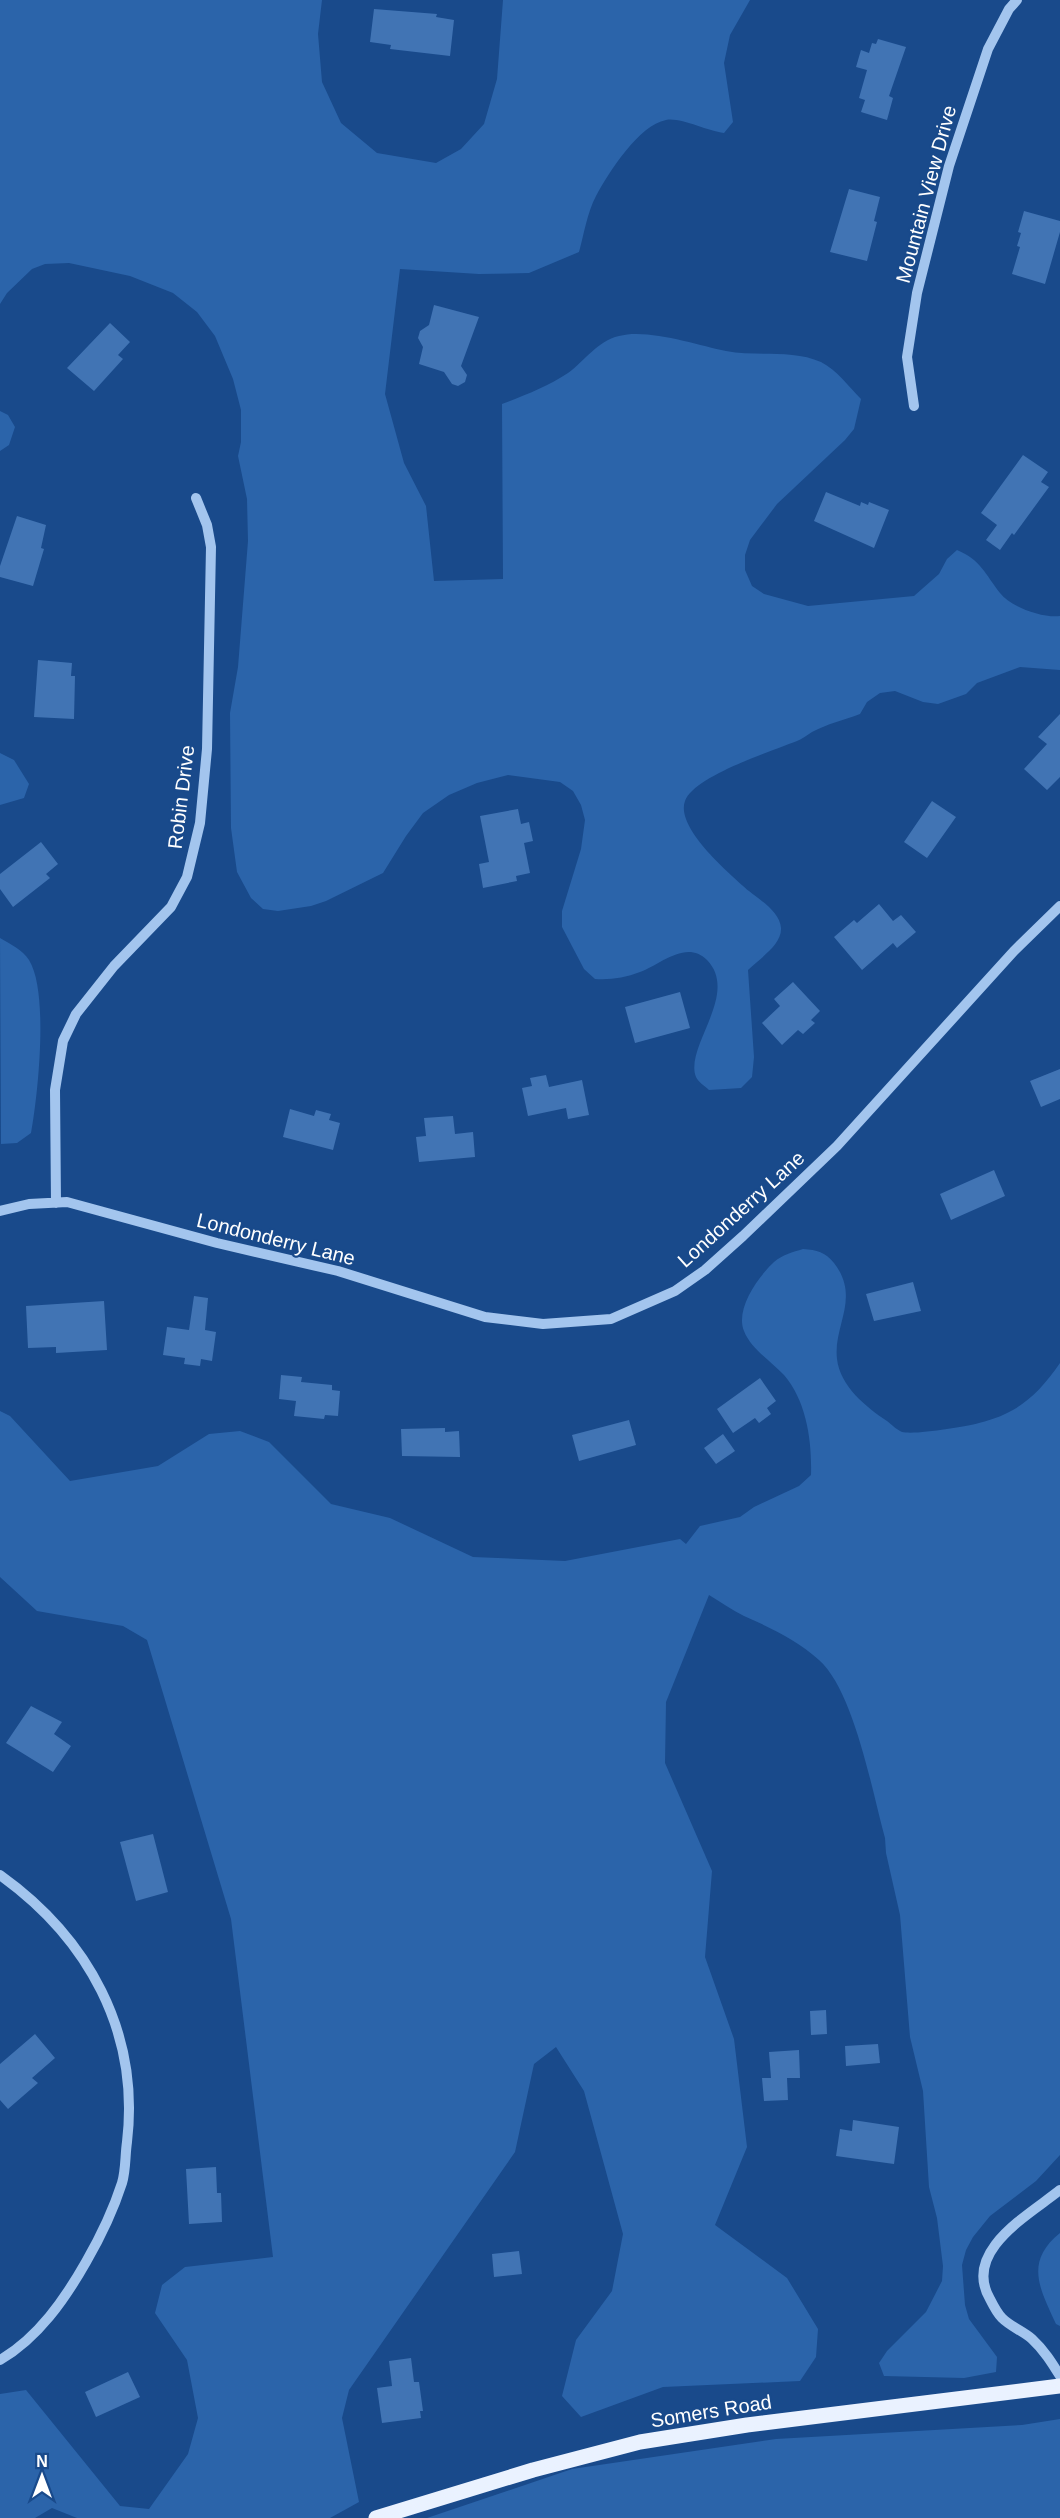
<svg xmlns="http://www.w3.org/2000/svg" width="1060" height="2518" viewBox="0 0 1060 2518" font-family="Arial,sans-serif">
<rect width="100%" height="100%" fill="#194a8b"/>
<!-- green -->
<path fill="#2b64aa" d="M0,0H322L318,34L322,82L341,123L377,153L436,163L461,149L484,124L497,79L503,0H750L730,35L724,63L733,122L724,133C707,131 680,117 666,120C639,125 609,172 596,196C587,213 584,234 579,252L529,273L479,274L400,269L385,394L404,463L426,506L434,581L503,579L502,404C525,395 547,387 568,373C585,361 597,341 619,336C647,328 697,345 726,351C757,357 792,349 821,362C837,370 849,387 861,399L854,429L845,440L777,504L750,540L745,555V570L752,586L764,594L808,606L914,596L939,574L947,559L957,550C981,560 985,574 1000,593C1011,607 1042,618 1060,616V670L1020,667L977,683L966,694L938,704L923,702L895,691L880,693L867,702L860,714C844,720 827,724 812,732C807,735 802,739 797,741C772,751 694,776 685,801C675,828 731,875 749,891C760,900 780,912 781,928C782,945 760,958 748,970L754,1057L752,1077L741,1088L709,1090C705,1086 698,1082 696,1077C684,1047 740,994 707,960C686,939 660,965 640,972C625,978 610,980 595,979L584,969L562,927V911L581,849L585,820L581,805L573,791L560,782L508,775L477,783L449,795L423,813L406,836L383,873L326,901L311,906L278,911L263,909L251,898L237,872L231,828L230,713L238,667L248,541L247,499L238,456L241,442V410L233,379L215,336L197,312L173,293L130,276L69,263L45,264L32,269L7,293L0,304Z
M0,411L8,415L15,427L9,445L0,451Z
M0,753L14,760L29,784L24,798L0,805Z
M0,938C10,944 23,950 29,960C49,992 38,1095 31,1133L17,1143L1,1144Z
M803,1249C817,1250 825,1252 834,1263C861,1298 833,1325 837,1359C840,1386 866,1407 887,1421C891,1424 897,1430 902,1432C915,1435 964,1427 979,1423C1018,1413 1037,1396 1060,1363V2155L1036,2181L990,2216L973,2237L966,2250L962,2265L965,2305L969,2319L997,2357L996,2372L964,2378L884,2376L879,2363L887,2351L926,2312L942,2281L943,2266L937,2218L929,2187L923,2091L910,2037L900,1915L886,1853L885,1838C872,1791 854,1691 819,1660C797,1640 771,1628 744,1616C732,1610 721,1602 709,1595L666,1702L665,1763L712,1871L705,1957L734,2039L747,2147L715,2225L787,2278L818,2329L816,2357L800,2381L663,2387L581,2417L562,2396L576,2340L612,2291L623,2234L584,2091L556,2047L534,2064L515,2152L349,2390L342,2418L359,2502L330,2518H77L52,2508L35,2518H0V2394L26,2390L120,2506L149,2509L188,2454L198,2418L187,2360L155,2313L162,2285L185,2267L273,2257L231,1919L147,1640L123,1626L37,1611L0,1577V1411L10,1416L70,1481L158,1466L209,1434L240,1431L269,1442L331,1504L390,1518L473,1557L565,1561L680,1539L686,1544L700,1526L740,1517L754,1507L799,1486L811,1475C812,1442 807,1402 784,1375C771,1361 751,1349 744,1331C735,1309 758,1277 774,1262C782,1255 793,1252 803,1249Z
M1060,2233V2326L1056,2324C1040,2289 1024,2262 1060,2233Z
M1060,2419V2518H427L572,2469L776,2439L1022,2425Z"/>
<!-- building -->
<path fill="#4174b4" d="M374,9L437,14L436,17L454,20L450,56L390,49L391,45L370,42Z
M878,39L906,47L889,96L893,98L887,120L861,112L865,100L859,98L867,70L856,67L861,50L869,53L872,43L876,44Z
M849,189L880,197L874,221L877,222L867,261L830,252Z
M1024,211L1060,221V232L1045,284L1012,274L1020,247L1017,246L1021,233L1018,232Z
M434,305L479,317L461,366L467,375L465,382L458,386L452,384L444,372L419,364L423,347L418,338L420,331L429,325Z
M110,323L130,342L118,355L123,359L94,391L67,368Z
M1023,455L1048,472L1041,482L1049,487L1014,535L1012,533L1000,550L986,540L997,525L981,513Z
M826,492L860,506L861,502L868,505L869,502L889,510L874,548L814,521Z
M17,516L46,525L41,548L44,549L33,586L0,577V566Z
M38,660L72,663L71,676H75L74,719L34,717Z
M1060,714V777L1047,790L1024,769L1047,744L1038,737Z
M932,801L956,817L927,858L904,842Z
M518,809L521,824L529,822L533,841L524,843L530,873L516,876L517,881L483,888L479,864L489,862L480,816Z
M41,842L58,864L46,874L50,878L13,907L0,889V874Z
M879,904L893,921L901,915L916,932L897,948L893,943L862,970L834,937L854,920L857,923Z
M793,982L820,1011L811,1020L815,1023L803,1034L798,1030L782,1045L762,1023L780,1006L774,999Z
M680,992L690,1028L635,1043L625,1007Z
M1060,1069V1099L1041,1107L1030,1081Z
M546,1075L549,1087L582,1080L589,1115L568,1119L566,1108L528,1116L522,1088L532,1086L530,1078Z
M290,1109L314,1116L316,1110L331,1114L329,1120L340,1123L333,1150L283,1137Z
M453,1116L455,1134L473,1132L475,1157L419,1162L416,1137L426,1136L424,1118Z
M994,1170L1005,1196L951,1220L940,1194Z
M913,1282L921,1311L874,1321L866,1294Z
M194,1296L208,1298L205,1330L216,1332L212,1361L201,1359L200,1366L184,1364L185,1358L163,1355L167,1327L189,1330Z
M104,1301L107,1350L56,1353V1347L28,1348L26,1306Z
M281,1375L302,1377L301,1382L332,1385V1390L340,1391L338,1416L325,1415L324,1419L294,1416L296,1401L279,1399Z
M760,1378L776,1401L767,1408L771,1414L759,1423L755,1418L733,1433L717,1409Z
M629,1420L636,1445L579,1461L572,1435Z
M445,1428V1432L459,1431L460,1457L402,1456L401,1429Z
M723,1434L735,1451L716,1464L704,1448Z
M31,1706L62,1722L54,1734L71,1746L53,1772L6,1743Z
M153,1834L168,1892L136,1901L120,1842Z
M826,2010L827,2034L811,2035L810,2011Z
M35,2034L55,2058L32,2078L38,2083L8,2109L0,2100V2064Z
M878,2044L880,2063L846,2066L845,2046Z
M799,2050L800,2078H787L788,2100L764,2101L762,2078H771L769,2052Z
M853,2120L899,2127L894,2164L836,2156L840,2129L852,2131Z
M216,2167L217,2193H221L222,2222L189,2224L186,2169Z
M519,2251L522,2274L494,2277L492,2254Z
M411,2358L414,2382H419L423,2411H420L421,2418L382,2423L377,2388L392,2386L389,2361Z
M128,2372L140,2397L96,2417L85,2392Z"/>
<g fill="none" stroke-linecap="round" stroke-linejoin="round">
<!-- minor -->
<path stroke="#a3c5ee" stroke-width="10" d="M914,406L907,357L917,293L949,166L988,49L1009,9L1017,0
M56,1203L55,1090L63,1041L76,1014L114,966L171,907L187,877L200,823L207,749L211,547L207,525L196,498
M0,1211L29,1204L67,1202L217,1243L338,1271L485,1317L543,1324L611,1319L675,1291L705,1270L743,1236L837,1146L1014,951L1060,906
M0,1875C88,1938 140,2032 127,2142C125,2155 126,2170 122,2183C113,2211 101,2236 86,2262C65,2299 38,2338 0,2360
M1060,2190C1029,2215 962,2251 990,2299C993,2305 997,2313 1002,2318C1011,2327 1023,2331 1032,2339C1044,2350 1052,2363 1060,2376"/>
<!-- major -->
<path stroke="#eaf2ff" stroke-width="15" d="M376,2518L533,2470L640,2442L747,2425L1060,2386"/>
</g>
<g text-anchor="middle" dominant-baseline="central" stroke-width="4.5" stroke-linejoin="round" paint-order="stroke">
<!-- street labels -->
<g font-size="20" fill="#fff" stroke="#194a8b">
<text transform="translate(926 194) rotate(-75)">Mountain View Drive</text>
<text transform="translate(181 797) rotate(-83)">Robin Drive</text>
<text transform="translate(741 1209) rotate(-42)">Londonderry Lane</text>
<text transform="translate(276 1239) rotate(14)">Londonderry Lane</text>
<text transform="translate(711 2411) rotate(-9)">Somers Road</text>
</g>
</g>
<!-- north arrow -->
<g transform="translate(42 2476)" stroke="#194a8b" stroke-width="4.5" paint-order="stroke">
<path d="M0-4.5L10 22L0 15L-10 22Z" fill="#ffffff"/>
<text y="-9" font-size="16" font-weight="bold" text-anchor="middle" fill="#ffffff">N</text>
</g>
</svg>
